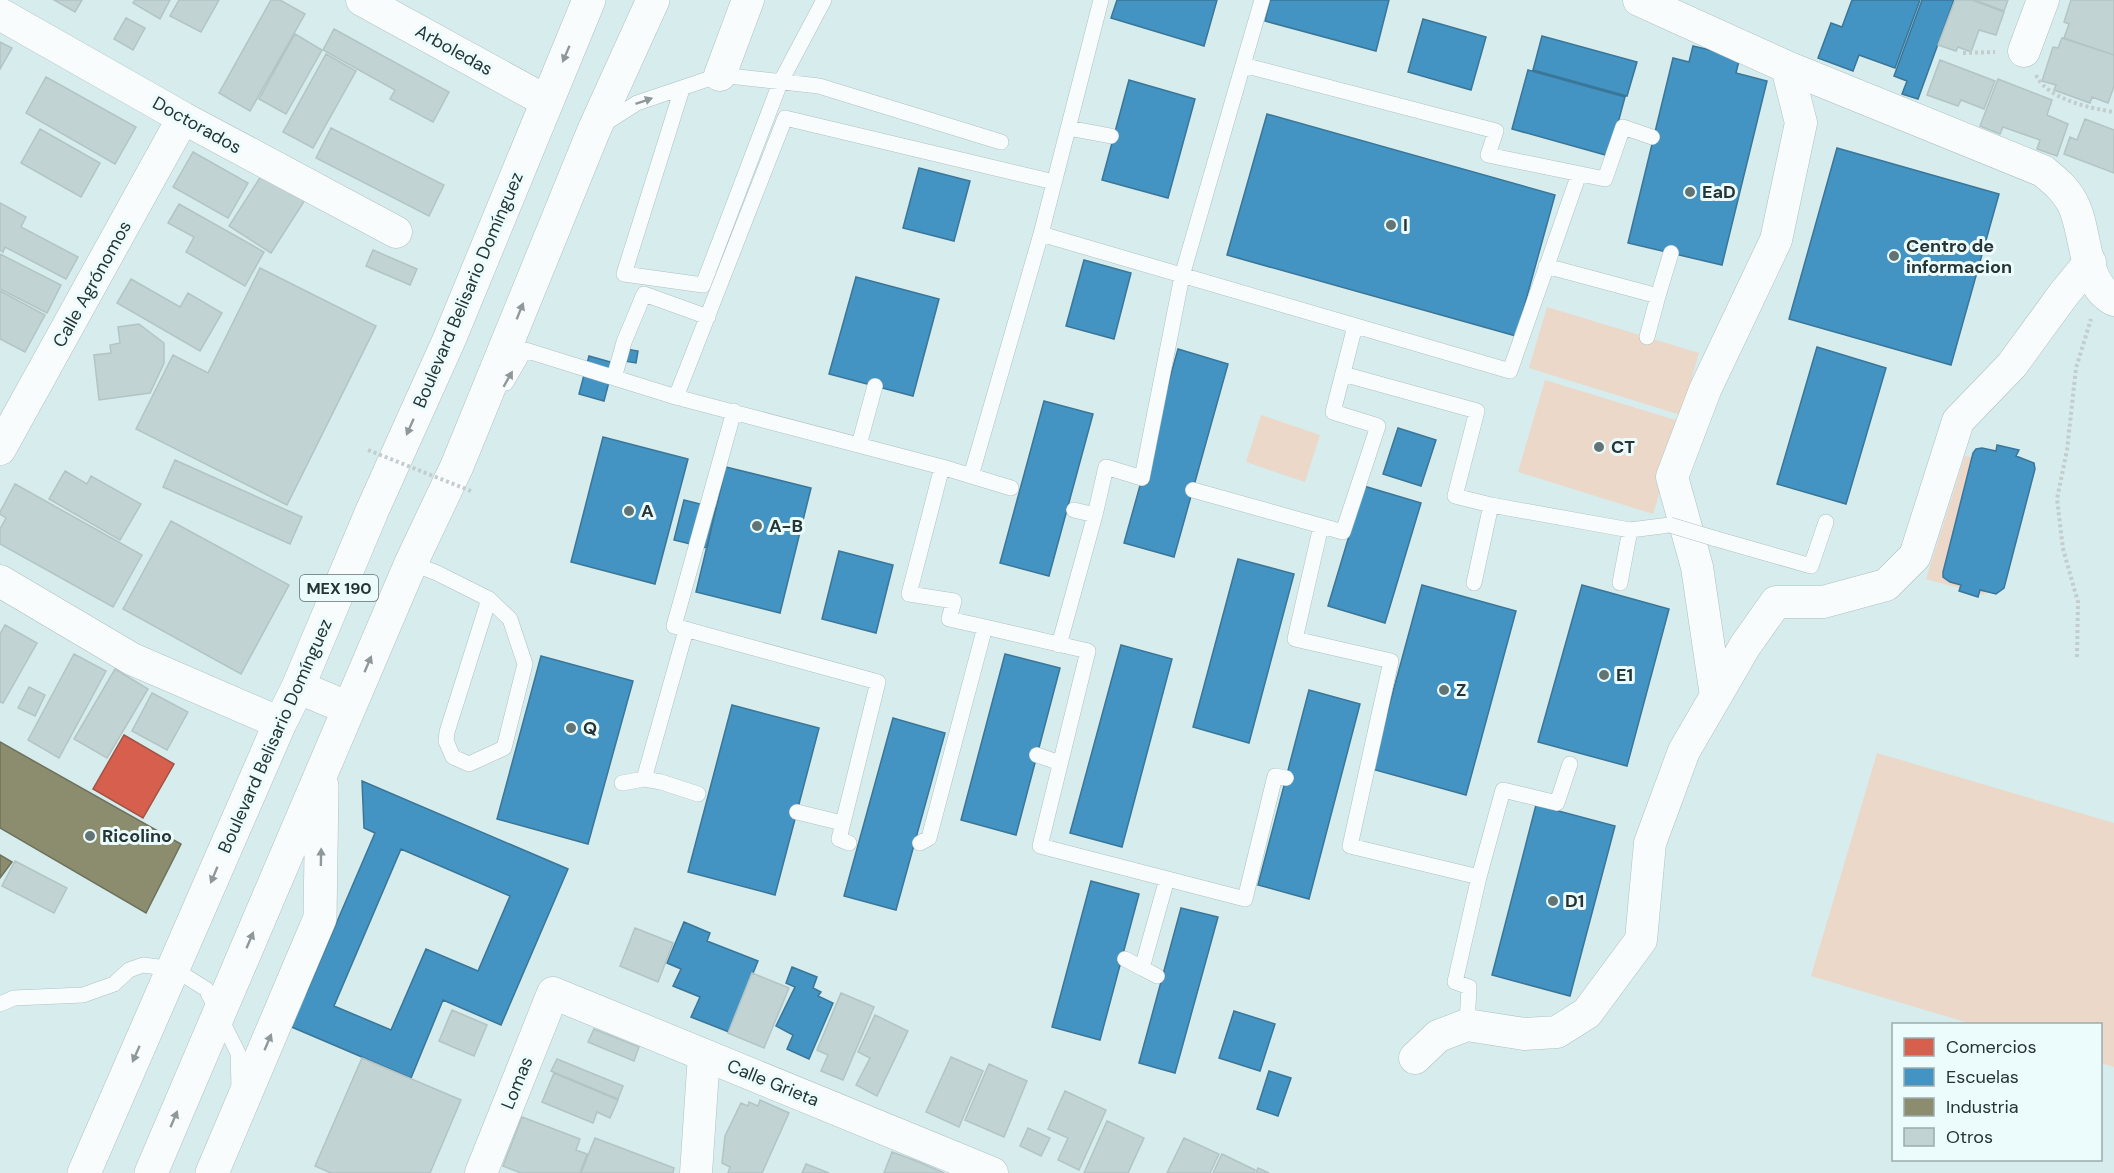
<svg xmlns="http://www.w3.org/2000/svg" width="2114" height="1173" viewBox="0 0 2114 1173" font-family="'DM Sans',sans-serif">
<rect width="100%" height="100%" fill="#d6eced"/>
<!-- green -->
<path fill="#ebd8c8" d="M1547,307L1699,353L1681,415L1529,368Z
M1545,380L1682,422L1653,514L1518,472Z
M1261,415L1320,435L1305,482L1246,462Z
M1965,456L2020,464L1984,595L1926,579Z
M1877,753L2114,823V1067L2101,1063L2100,1024H1972L1811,976Z"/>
<!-- shops -->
<path fill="#d6604d" stroke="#a15346" stroke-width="1.5" d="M124,735L174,764L143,818L93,789Z"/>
<!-- schools -->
<path fill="#4393c3" stroke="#3a7698" stroke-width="1.5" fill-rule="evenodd" d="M1117,0H1217L1204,46L1111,18Z
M1270,0H1389L1376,51L1265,21Z
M1852,0H1920L1895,68L1859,55L1853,71L1818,58L1831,23L1842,27Z
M1922,0H1954L1918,99L1902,94L1907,81L1894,76Z
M1423,19L1486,37L1471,90L1408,72Z
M1542,36L1637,62L1627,96L1533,70Z
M1693,46L1740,57L1736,73L1767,81L1722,265L1628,243L1673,58L1689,62Z
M1528,70L1625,97L1609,156L1512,129Z
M1129,80L1195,99L1168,198L1102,180Z
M1267,114L1555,195L1516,336L1227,255Z
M1837,148L1999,194L1951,365L1789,319Z
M919,168L970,181L954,241L903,228Z
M1084,260L1131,273L1114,339L1066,326Z
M856,277L939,299L913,396L829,374Z
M1817,347L1886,368L1846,504L1777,484Z
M626,349L638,351L636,363L624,361Z
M1178,349L1228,364L1174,557L1124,543Z
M589,356L614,363L604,401L579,394Z
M1044,401L1093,414L1049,576L1000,563Z
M1398,428L1436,440L1421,486L1383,474Z
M603,437L688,459L655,584L571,562Z
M1997,445L2019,450L2016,456L2034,463L2035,469L2004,588L1996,594L1980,590L1978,597L1959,591L1961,585L1950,582L1943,577V572L1973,453L1976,449L1982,448L1996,451Z
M726,467L811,488L780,613L696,592Z
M1364,486L1421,503L1385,623L1328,606Z
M684,500L716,508L707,548L674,540Z
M839,551L893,565L876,633L822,619Z
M1238,559L1294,574L1249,743L1193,727Z
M1422,585L1516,611L1466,795L1372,769Z
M1582,585L1669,609L1627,766L1538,742Z
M1121,645L1172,659L1122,847L1070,833Z
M1005,654L1060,668L1016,835L961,820Z
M541,656L633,681L588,844L497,819Z
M1309,690L1360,704L1309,899L1258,885Z
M732,705L819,728L775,895L688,872Z
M893,718L945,733L896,910L844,896Z
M362,781L568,869L501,1025L443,1000L411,1078L287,1025L301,992L306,994L375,833L364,828ZM401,849L510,896L478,971L426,949L391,1030L334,1006Z
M1536,805L1615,826L1570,996L1492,975Z
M1091,881L1139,894L1100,1040L1052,1027Z
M1181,908L1218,917L1175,1073L1139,1063Z
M684,922L710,933L707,941L758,961L729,1032L691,1017L700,997L673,986L681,969L667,963Z
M792,967L817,977L813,988L821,992L818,996L833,1003L809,1059L787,1049L793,1035L776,1026L795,987L786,983Z
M1234,1011L1275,1024L1260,1071L1219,1058Z
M1269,1071L1291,1078L1278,1116L1257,1109Z"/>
<!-- industry -->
<path fill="#8c8c6e" stroke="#6d725d" stroke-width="1.5" d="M0,742L181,844L146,913L0,828Z
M0,855L12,862L0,878Z"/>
<!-- building -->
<path fill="#c2d3d4" stroke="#b3c4c5" stroke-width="1.5" d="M54,0H82L75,12Z
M135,0H170L160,19L133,3Z
M179,0H219L201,32L170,16Z
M271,0H280L305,14L250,111L219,93Z
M1955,0H1972L2004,12L1996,35L1979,30L1971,52L1958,47L1956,51L1938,45Z
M1975,0H2008L2004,11Z
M2071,0H2114V55L2064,38L2069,24L2064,22Z
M126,18L145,28L133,50L114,39Z
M334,29L449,92L433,122L390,99L395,90L323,50Z
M295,34L322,50L286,114L259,99Z
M2062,38L2114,55V86L2108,103L2092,97L2090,103L2054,90L2056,85L2042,81L2053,47L2058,48Z
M0,42L12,48L0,69Z
M326,54L356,71L313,148L283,132Z
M1940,60L1995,81L1984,109L1961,100L1958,106L1927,95Z
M46,77L136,127L115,164L26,113Z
M1998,79L2052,100L2047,115L2068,124L2057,156L2037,149L2040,140L2003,127L2000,134L1980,126Z
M2085,119L2114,130V173L2064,154L2070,137L2077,140Z
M331,128L444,185L429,216L316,158Z
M40,129L100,163L81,197L21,163Z
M193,152L248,183L228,218L173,187Z
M263,173L305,200L271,253L229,226Z
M0,203L26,217L21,227L78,257L66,279L5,247L3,252L0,250Z
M179,204L264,252L245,286L186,252L194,237L168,223Z
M373,250L417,269L410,285L366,266Z
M0,254L61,285L47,313L0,289Z
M260,268L376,326L287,505L136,429L173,355L208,373Z
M131,279L180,307L188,293L222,313L200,351L117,303Z
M0,291L45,315L25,352L0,339Z
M139,324L164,343V363L150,393L99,400L94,355L111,353L110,345L120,343L118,327Z
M175,460L302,517L290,544L163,487Z
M65,471L87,484L91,476L141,504L120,540L49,499Z
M15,484L142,555L113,607L0,544V529L6,518L0,514V512Z
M171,521L289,585L241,674L123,609Z
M5,625L37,643L3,703L0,702V634Z
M74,654L106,671L59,758L28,740Z
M115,669L148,689L107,758L74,739Z
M29,687L45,695L35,716L18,708Z
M152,693L188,712L167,750L132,731Z
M15,861L67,888L54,913L2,886Z
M635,928L673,943L658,982L620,966Z
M752,973L789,988L764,1048L728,1033Z
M841,993L874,1007L843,1080L821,1071L828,1055L817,1050Z
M452,1010L487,1025L474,1056L439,1041Z
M875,1015L908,1031L877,1096L856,1085L870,1058L858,1052Z
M594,1029L639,1047L634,1061L588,1042Z
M951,1057L983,1071L959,1127L926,1112Z
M362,1058L461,1100L430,1173H331L315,1166Z
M557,1059L623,1086L618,1099L551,1071Z
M989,1064L1027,1081L1004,1137L965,1120Z
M554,1073L618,1100L610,1118L597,1112L593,1123L542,1102Z
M1065,1091L1106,1110L1079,1170L1058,1160L1068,1138L1048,1129Z
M760,1100L789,1113L762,1173H728L730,1167L722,1163L725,1136L741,1103L748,1106L749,1102L758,1106Z
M522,1117L580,1139L576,1150L587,1154L580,1173H521L503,1166Z
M1107,1121L1144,1138L1128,1173H1084Z
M1028,1128L1050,1138L1041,1156L1020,1146Z
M595,1138L674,1168L673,1173H581Z
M1184,1138L1219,1154L1210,1173H1167Z
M892,1152L919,1162L944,1173H884Z
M1222,1154L1255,1170L1254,1173H1213Z
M806,1164L829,1173H802Z
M1258,1168L1269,1173H1256Z"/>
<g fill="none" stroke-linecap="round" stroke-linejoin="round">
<!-- service casing -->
<g stroke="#afc1c2" stroke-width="16">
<path id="service" d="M1243,65L1262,0
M682,89L624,274L703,285L780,83L824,0
M604,124L637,103L720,75L819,86L1001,142
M1068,128L1111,136
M1041,234L1101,0
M1546,266L1658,296L1671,253
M1647,337L1658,296
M1343,374L1477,411L1455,496L1491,505L1474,583
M614,378L624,342L644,294L708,317
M506,383L525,350L676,397L942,467
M676,397L785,118L1054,182
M734,411L674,626L878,682L839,839L849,843
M859,445L875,386
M971,476L1041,234L1510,371L1579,174
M1193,490L1343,532L1378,426L1333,412L1355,326
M1491,505L1630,530L1620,583
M1095,515L1106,467L1142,478L1182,276L1243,65L1496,131L1488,155L1605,179L1623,127L1652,137
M1321,526L1295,639L1391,661L1350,846L1479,877L1455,982L1469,987L1467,1025
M1630,530L1670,525
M1713,538L1811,566L1826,522
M411,563L437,573L489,599L510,619L525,664L504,748L469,764L453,757L446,741L447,732L489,599
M985,627L1088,651L1040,846L1245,899L1275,776L1286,778
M686,630L644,779L661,782L698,794
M1059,645L1095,515L1074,510
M1037,755L1060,763
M622,783L644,779
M797,812L842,823
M920,843L929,838L985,627L949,619L954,601L909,594L942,467L1011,488
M1479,877L1503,790L1557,803L1570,764
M1125,959L1142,968
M1157,976L1142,968L1167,879
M0,1004L14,998L83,995L114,984L129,970L143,965L174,969L206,989L238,1053L239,1087"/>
</g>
<!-- minor casing -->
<g stroke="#afc1c2" stroke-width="33">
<path id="minor" d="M362,0L546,101
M1639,0L1787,67L2043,171C2055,181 2065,189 2072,202C2088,231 2081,283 2114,300
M0,14L183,118L396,232
M2024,51L2043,0
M720,75L748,0
M0,449L183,118
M0,581L132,659L280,723
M1716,696L1697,567L1672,477L1705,390L1776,240L1801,123L1787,67
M1415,1058L1438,1036L1467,1025L1524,1034L1557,1032L1587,1013L1641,940L1650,843L1684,751L1745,646L1776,602H1823L1886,585L1915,556L1958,421L2012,365L2063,295L2090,262
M481,1173L553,993L992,1173
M696,1173L704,1055"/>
</g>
<!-- primary casing -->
<g stroke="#afc1c2" stroke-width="34">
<path id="primary" d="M298,687L348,708
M84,1173L280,723L298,687L372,511L449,340L589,0
M151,1173L411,563L457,466L594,130L653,0
M212,1173L320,918L322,786"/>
</g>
<!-- path -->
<path stroke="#c4cdcd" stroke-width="4" stroke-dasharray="3 3" stroke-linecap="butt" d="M1963,53L1995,52
M2036,75C2047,99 2089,108 2114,112
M2077,657L2078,602L2063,549L2057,499L2067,450L2076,368L2091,319"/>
<!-- service -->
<use href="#service" stroke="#f9fcfc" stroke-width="15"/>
<!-- minor -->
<use href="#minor" stroke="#f9fcfc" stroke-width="32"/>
<!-- primary -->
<use href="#primary" stroke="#f9fcfc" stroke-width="33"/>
<!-- service-bridge casing -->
<g stroke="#afc1c2" stroke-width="16" stroke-linecap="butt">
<path id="service-bridge" d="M1670,525L1713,538"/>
</g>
<!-- path-bridge -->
<path stroke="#c4cdcd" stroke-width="4" stroke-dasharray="3 3" stroke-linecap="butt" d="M368,450L471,491"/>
<!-- service-bridge -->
<use href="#service-bridge" stroke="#f9fcfc" stroke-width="15"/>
</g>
<!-- one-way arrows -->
<defs><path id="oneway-solid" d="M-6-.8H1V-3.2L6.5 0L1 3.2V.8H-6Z" transform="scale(1.5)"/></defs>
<g fill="#8f9898">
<use href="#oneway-solid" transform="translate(566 54) rotate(113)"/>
<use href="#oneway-solid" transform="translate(644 101) rotate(-19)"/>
<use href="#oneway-solid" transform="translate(520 311) rotate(-68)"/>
<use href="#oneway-solid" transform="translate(508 379) rotate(-60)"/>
<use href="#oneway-solid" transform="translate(410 427) rotate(114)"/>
<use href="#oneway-solid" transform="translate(368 664) rotate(-67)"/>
<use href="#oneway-solid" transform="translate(321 857) rotate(-89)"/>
<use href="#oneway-solid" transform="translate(214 875) rotate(113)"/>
<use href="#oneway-solid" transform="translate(250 940) rotate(-67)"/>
<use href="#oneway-solid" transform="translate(268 1042) rotate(-67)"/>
<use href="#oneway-solid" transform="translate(136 1054) rotate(114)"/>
<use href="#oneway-solid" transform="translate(174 1119) rotate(-67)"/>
</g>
<!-- markers -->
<g fill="#637475" stroke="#ecfcfd" stroke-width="2">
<circle cx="1690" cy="192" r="6"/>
<circle cx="1391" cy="225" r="6"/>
<circle cx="1894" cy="256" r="6"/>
<circle cx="1599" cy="447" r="6"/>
<circle cx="629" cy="511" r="6"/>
<circle cx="757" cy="526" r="6"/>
<circle cx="1604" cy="675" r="6"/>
<circle cx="1444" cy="690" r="6"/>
<circle cx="571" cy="728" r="6"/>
<circle cx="90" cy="836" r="6"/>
<circle cx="1553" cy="901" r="6"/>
</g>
<g text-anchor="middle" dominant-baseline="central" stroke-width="6" stroke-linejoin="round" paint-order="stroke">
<!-- shield labels -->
<rect fill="#ecfcfd" stroke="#617071" stroke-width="1.5" x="300" y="575" width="78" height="26" rx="4.5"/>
<g font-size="16" font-weight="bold" fill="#253435">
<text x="339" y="588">MEX 190</text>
</g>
<!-- street labels -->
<g font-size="18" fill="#253435" stroke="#ecfcfd">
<text transform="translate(454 50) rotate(29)">Arboledas</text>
<text transform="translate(197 125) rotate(29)">Doctorados</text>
<text transform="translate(92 284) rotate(-61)">Calle Agrónomos</text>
<text transform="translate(468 290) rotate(-67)">Boulevard Belisario Domínguez</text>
<text transform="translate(275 736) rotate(-66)">Boulevard Belisario Domínguez</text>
<text transform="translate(517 1083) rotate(-68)">Lomas</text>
<text transform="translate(773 1083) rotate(22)">Calle Grieta</text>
</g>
<!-- poi labels -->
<g font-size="18" font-weight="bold" fill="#253435" stroke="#ecfcfd" text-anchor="start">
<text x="1702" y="192">EaD</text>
<text x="1403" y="225">I</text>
<text x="1906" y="246">Centro de<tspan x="1906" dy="21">informacion</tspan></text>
<text x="1611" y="447">CT</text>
<text x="641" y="511">A</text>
<text x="769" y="526">A-B</text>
<text x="1616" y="675">E1</text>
<text x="1456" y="690">Z</text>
<text x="583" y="728">Q</text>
<text x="102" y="836">Ricolino</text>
<text x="1565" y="901">D1</text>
</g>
</g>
<!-- legend -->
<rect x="1892" y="1023" width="210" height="138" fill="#ecfcfd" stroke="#9cacad" stroke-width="1.5"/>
<rect x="1904" y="1038" width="30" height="18" fill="#d6604d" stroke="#9cacad" stroke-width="1.5"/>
<text x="1946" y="1053" font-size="18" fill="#253435">Comercios</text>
<rect x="1904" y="1068" width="30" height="18" fill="#4393c3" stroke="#9cacad" stroke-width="1.5"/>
<text x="1946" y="1083" font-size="18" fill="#253435">Escuelas</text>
<rect x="1904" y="1098" width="30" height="18" fill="#8c8c6e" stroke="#9cacad" stroke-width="1.5"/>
<text x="1946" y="1113" font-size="18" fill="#253435">Industria</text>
<rect x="1904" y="1128" width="30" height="18" fill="#c2d3d4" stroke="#9cacad" stroke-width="1.5"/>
<text x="1946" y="1143" font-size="18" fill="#253435">Otros</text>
</svg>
